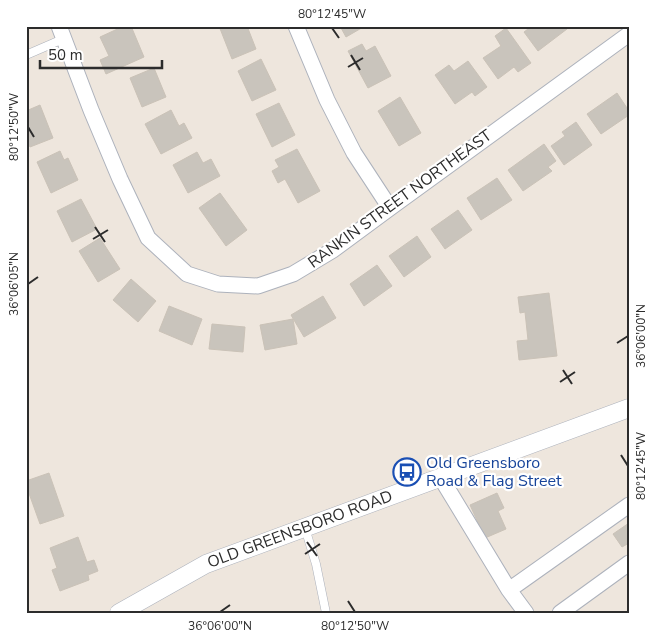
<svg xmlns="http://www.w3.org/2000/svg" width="655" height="639" viewBox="0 0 655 639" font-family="'Nunito Sans',sans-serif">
<rect width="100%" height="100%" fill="#eee6dd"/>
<!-- building -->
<path fill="#c9c4bc" stroke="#cac2b7" d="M124,26H131L144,57L106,74L100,60L109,56L100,37Z
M219,26H247L256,49L232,59Z
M340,26H365L346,37Z
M532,26H565L567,29L538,51L524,32Z
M506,28L531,63L518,72L514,67L498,79L483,58L501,46L495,36Z
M362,44L366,51L375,46L391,76L368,88L348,51Z
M261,59L276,90L252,101L238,71Z
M468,61L487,87L475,96L472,92L455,104L435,75L449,65L454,71Z
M154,68L166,97L142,107L130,78Z
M617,93L629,111V115L601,134L587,114Z
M400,97L421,133L399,146L378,111Z
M279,103L295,135L272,147L256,114Z
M40,105L53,138L30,147L26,138V111Z
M171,110L179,126L184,123L192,138L161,154L145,124Z
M576,122L592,145L564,165L551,146L565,136L562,132Z
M544,144L556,161L548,167L552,171L523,191L508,170Z
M297,149L320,191L298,203L285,179L278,183L272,171L279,167L275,160Z
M60,151L64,160L68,158L78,180L51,193L37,162Z
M197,152L203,163L211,159L220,176L188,193L173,165Z
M497,178L512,200L481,220L467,198Z
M220,193L247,230L226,246L199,208Z
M81,199L97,229L72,242L57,211Z
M458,210L472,230L445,249L431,229Z
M417,236L431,257L404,277L389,256Z
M100,238L120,269L98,282L79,251Z
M377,265L392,286L364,306L350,284Z
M131,279L156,301L138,322L113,300Z
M549,293L557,356L519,360L517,341L528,340L525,312L520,313L518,297Z
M323,296L336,318L304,337L291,315Z
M169,306L202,319L192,345L159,331Z
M293,319L297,344L265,350L260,325Z
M212,324L245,327L243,352L209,349Z
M49,473L64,516L40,524L26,485V481Z
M497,493L504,508L498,511L506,529L485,538L470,505Z
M629,523V543L622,547L613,534Z
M78,537L87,562L94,560L98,571L88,575L89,580L60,591L52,570L57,568L50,548Z"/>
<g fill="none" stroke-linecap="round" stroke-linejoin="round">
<!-- service casing -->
<g stroke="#adb2bc" stroke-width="9">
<path id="service" d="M26,55L63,39
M305,528L316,564L326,613"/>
</g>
<!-- minor casing -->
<g stroke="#adb2bc" stroke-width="17">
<path id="minor" d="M59,26L91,110L120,179L148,238L187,274L218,284L258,286L293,274L333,250L390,208L629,34
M296,26L327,100L354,153L390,208
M441,478L509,590L526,613
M509,590L629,505
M560,613L629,563"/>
</g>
<!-- tertiary casing -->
<g stroke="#adb2bc" stroke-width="19">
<g id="tertiary">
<path id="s1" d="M119,613L206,564L629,408"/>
</g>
</g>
<!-- service -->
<use href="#service" stroke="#fff" stroke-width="8"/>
<!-- minor -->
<use href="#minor" stroke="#fff" stroke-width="15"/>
<!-- tertiary -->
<use href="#tertiary" stroke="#fff" stroke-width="18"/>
</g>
<!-- ticks -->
<path fill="none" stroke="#2c2c2c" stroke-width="2" d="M332,28L339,38M351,55L360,70M348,67L363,58M28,127L34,137M95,227L105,242M93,239L108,230M28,284L38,277M617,343L628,336M563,370L572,384M560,382L575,372M621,455L628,466M307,542L317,556M305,554L320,544M348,601L355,612M220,612L230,605"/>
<!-- icons -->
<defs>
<g id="bus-ring" transform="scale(1.4375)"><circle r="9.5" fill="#fff" stroke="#1a4fb4" stroke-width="1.5"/><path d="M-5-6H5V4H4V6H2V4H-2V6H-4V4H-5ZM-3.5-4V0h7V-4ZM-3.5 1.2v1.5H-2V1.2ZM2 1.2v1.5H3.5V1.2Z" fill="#1a4fb4"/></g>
</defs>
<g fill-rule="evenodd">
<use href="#bus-ring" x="407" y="472"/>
</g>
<g text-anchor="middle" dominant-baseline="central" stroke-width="4.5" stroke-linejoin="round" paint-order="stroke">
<!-- street labels -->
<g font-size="16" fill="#2c2c2c" stroke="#fff">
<text transform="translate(400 199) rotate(-36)">RANKIN STREET NORTHEAST</text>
<text stroke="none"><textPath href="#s1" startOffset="200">OLD GREENSBORO ROAD</textPath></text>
</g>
<!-- transit labels -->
<g font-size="16" fill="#164399" stroke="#fff" text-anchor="start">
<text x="426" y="463">Old Greensboro<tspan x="426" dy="18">Road &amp; Flag Street</tspan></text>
</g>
</g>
<!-- border -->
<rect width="655" height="639" fill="none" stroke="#ffffff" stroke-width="55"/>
<!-- scale -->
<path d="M40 60v8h122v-8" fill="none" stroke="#2c2c2c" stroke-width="2.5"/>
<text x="48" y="60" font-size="15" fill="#2c2c2c" stroke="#ffffff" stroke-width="4" paint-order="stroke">50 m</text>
<rect x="28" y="28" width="600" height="584" fill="none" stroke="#2c2c2c" stroke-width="2"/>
<g font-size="12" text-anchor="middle" fill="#2c2c2c">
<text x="332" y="18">80°12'45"W</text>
<text transform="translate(14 127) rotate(-90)" y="4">80°12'50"W</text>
<text transform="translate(14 284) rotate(-90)" y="4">36°06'05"N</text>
<text transform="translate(641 336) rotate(-90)" y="4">36°06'00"N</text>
<text transform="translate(641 466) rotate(-90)" y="4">80°12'45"W</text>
<text x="220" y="630">36°06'00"N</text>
<text x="355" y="630">80°12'50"W</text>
</g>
</svg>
